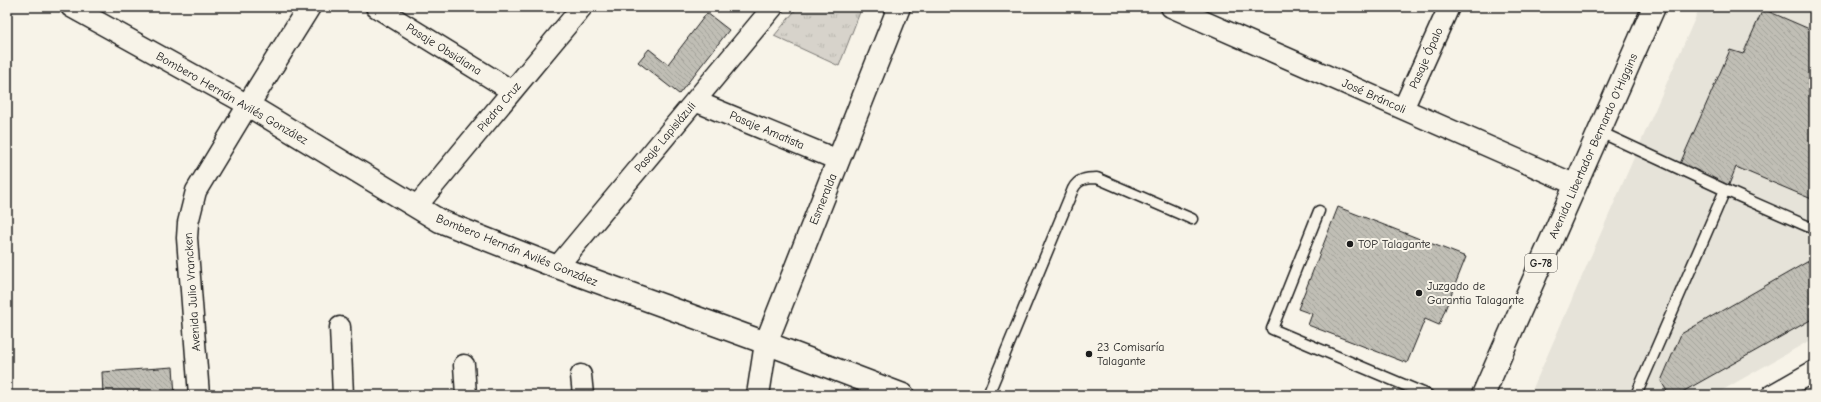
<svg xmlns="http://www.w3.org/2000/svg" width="1821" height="402" viewBox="0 0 1821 402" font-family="'Comic Neue',sans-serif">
<defs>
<pattern id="grass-tufts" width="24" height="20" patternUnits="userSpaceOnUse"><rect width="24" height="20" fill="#d7d3cb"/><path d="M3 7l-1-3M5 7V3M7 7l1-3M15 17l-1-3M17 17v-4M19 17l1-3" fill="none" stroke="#b8b5ae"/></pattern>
<pattern id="building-back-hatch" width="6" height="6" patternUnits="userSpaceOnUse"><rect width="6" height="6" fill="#c0beb5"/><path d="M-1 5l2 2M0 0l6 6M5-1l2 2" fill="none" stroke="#a4a39b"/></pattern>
</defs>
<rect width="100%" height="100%" fill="#f7f3e8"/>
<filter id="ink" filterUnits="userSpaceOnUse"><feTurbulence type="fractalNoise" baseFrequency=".025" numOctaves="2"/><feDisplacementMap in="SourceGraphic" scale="8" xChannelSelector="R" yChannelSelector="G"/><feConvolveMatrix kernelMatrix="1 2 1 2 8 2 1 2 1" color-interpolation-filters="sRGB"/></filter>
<g filter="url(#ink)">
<!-- built -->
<path fill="#e6e3d9" d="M1700,7H1814V338L1714,395H1530Z
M1814,386V395H1798Z"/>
<!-- grass -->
<path fill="url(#grass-tufts)" stroke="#7a7874" d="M798,7H862L839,66L774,36Z"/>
<!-- building -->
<path fill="url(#building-back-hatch)" stroke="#1c1c1c" d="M1763,9L1814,31V200L1736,167L1728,187L1679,166L1730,50L1743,54Z
M707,13L729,30L679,94L638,62L649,49L668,64Z
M1338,207L1466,257L1439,325L1425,319L1407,363L1308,325L1312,314L1298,309Z
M1814,258V318L1677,395H1669L1661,381L1681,334Z
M173,367L175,395H103L102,372Z"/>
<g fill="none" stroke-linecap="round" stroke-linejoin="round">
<!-- service casing -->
<g stroke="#1c1c1c" stroke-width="13">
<path id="service" d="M1600,132L1725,190L1814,229
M1319,211L1272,329L1428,395
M988,395L1073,189C1078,179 1086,178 1097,178L1192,219
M1636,395L1725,190"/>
</g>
<!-- minor casing -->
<g stroke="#1c1c1c" stroke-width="23">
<path id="minor" d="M71,7L248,105L196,191L188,223L187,238L199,395
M376,7L512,91
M1171,7L1576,185
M695,101L838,160
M1403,109L1449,7
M416,207L582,7
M557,267L773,7
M340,327L343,395
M464,365L466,395
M581,375L583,395
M1772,395L1814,371"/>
</g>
<!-- tertiary casing -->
<g stroke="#1c1c1c" stroke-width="25">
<path id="tertiary" d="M309,7L248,105L440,221L557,267L766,343L903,395
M758,395L766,343L899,7"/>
</g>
<!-- primary casing -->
<g stroke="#1c1c1c" stroke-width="25">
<path id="primary" d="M1483,395L1654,7"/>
</g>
<!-- service -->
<use href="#service" stroke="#f7f3e8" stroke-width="10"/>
<!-- minor -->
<use href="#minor" stroke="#f7f3e8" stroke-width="20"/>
<!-- tertiary -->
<use href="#tertiary" stroke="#f7f3e8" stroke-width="22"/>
<!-- primary -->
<use href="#primary" stroke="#f7f3e8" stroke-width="22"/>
</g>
</g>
<!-- markers -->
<g fill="#1c1c1c" stroke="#f7f3e8" stroke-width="1.5">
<circle cx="1350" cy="244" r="4"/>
<circle cx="1419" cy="293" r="4"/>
<circle cx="1089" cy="354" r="4"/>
</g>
<g text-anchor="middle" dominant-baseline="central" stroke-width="4" stroke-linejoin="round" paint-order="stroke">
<!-- shield labels -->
<rect fill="#f7f3e8" stroke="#5e5c59" stroke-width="1" x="1525" y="254" width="32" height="18" rx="3"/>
<g font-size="11" font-weight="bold" fill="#1c1c1c">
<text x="1541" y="263">G-78</text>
</g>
<!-- street labels -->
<g font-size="12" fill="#1c1c1c" stroke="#f7f3e8">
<text transform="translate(444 49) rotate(32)">Pasaje Obsidiana</text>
<text transform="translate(1426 58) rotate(-66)">Pasaje Ópalo</text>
<text transform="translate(1374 96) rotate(24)">José Bráncoli</text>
<text transform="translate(232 98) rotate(30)">Bombero Hernán Avilés González</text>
<text transform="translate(499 107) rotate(-50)">Piedra Cruz</text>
<text transform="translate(767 130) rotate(23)">Pasaje Amatista</text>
<text transform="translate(665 137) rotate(-50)">Pasaje Lapislázuli</text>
<text transform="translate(1593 146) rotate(-66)">Avenida Libertador Bernardo O'Higgins</text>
<text transform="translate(823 199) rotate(-68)">Esmeralda</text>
<text transform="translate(517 250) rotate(22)">Bombero Hernán Avilés González</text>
<text transform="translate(192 292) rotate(-94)">Avenida Julio Vrancken</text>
</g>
<!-- poi labels -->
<g font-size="12" fill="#1c1c1c" stroke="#f7f3e8" text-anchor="start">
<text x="1358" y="244">TOP Talagante</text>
<text x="1427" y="286">Juzgado de<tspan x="1427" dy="14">Garantia Talagante</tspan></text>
<text x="1097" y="347">23 Comisaría<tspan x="1097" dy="14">Talagante</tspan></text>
</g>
</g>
<!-- margin -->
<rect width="1821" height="402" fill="none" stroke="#f7f3e8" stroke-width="24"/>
<rect x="12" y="12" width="1797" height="378" fill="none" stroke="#1c1c1c" stroke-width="1.5" filter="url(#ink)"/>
</svg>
